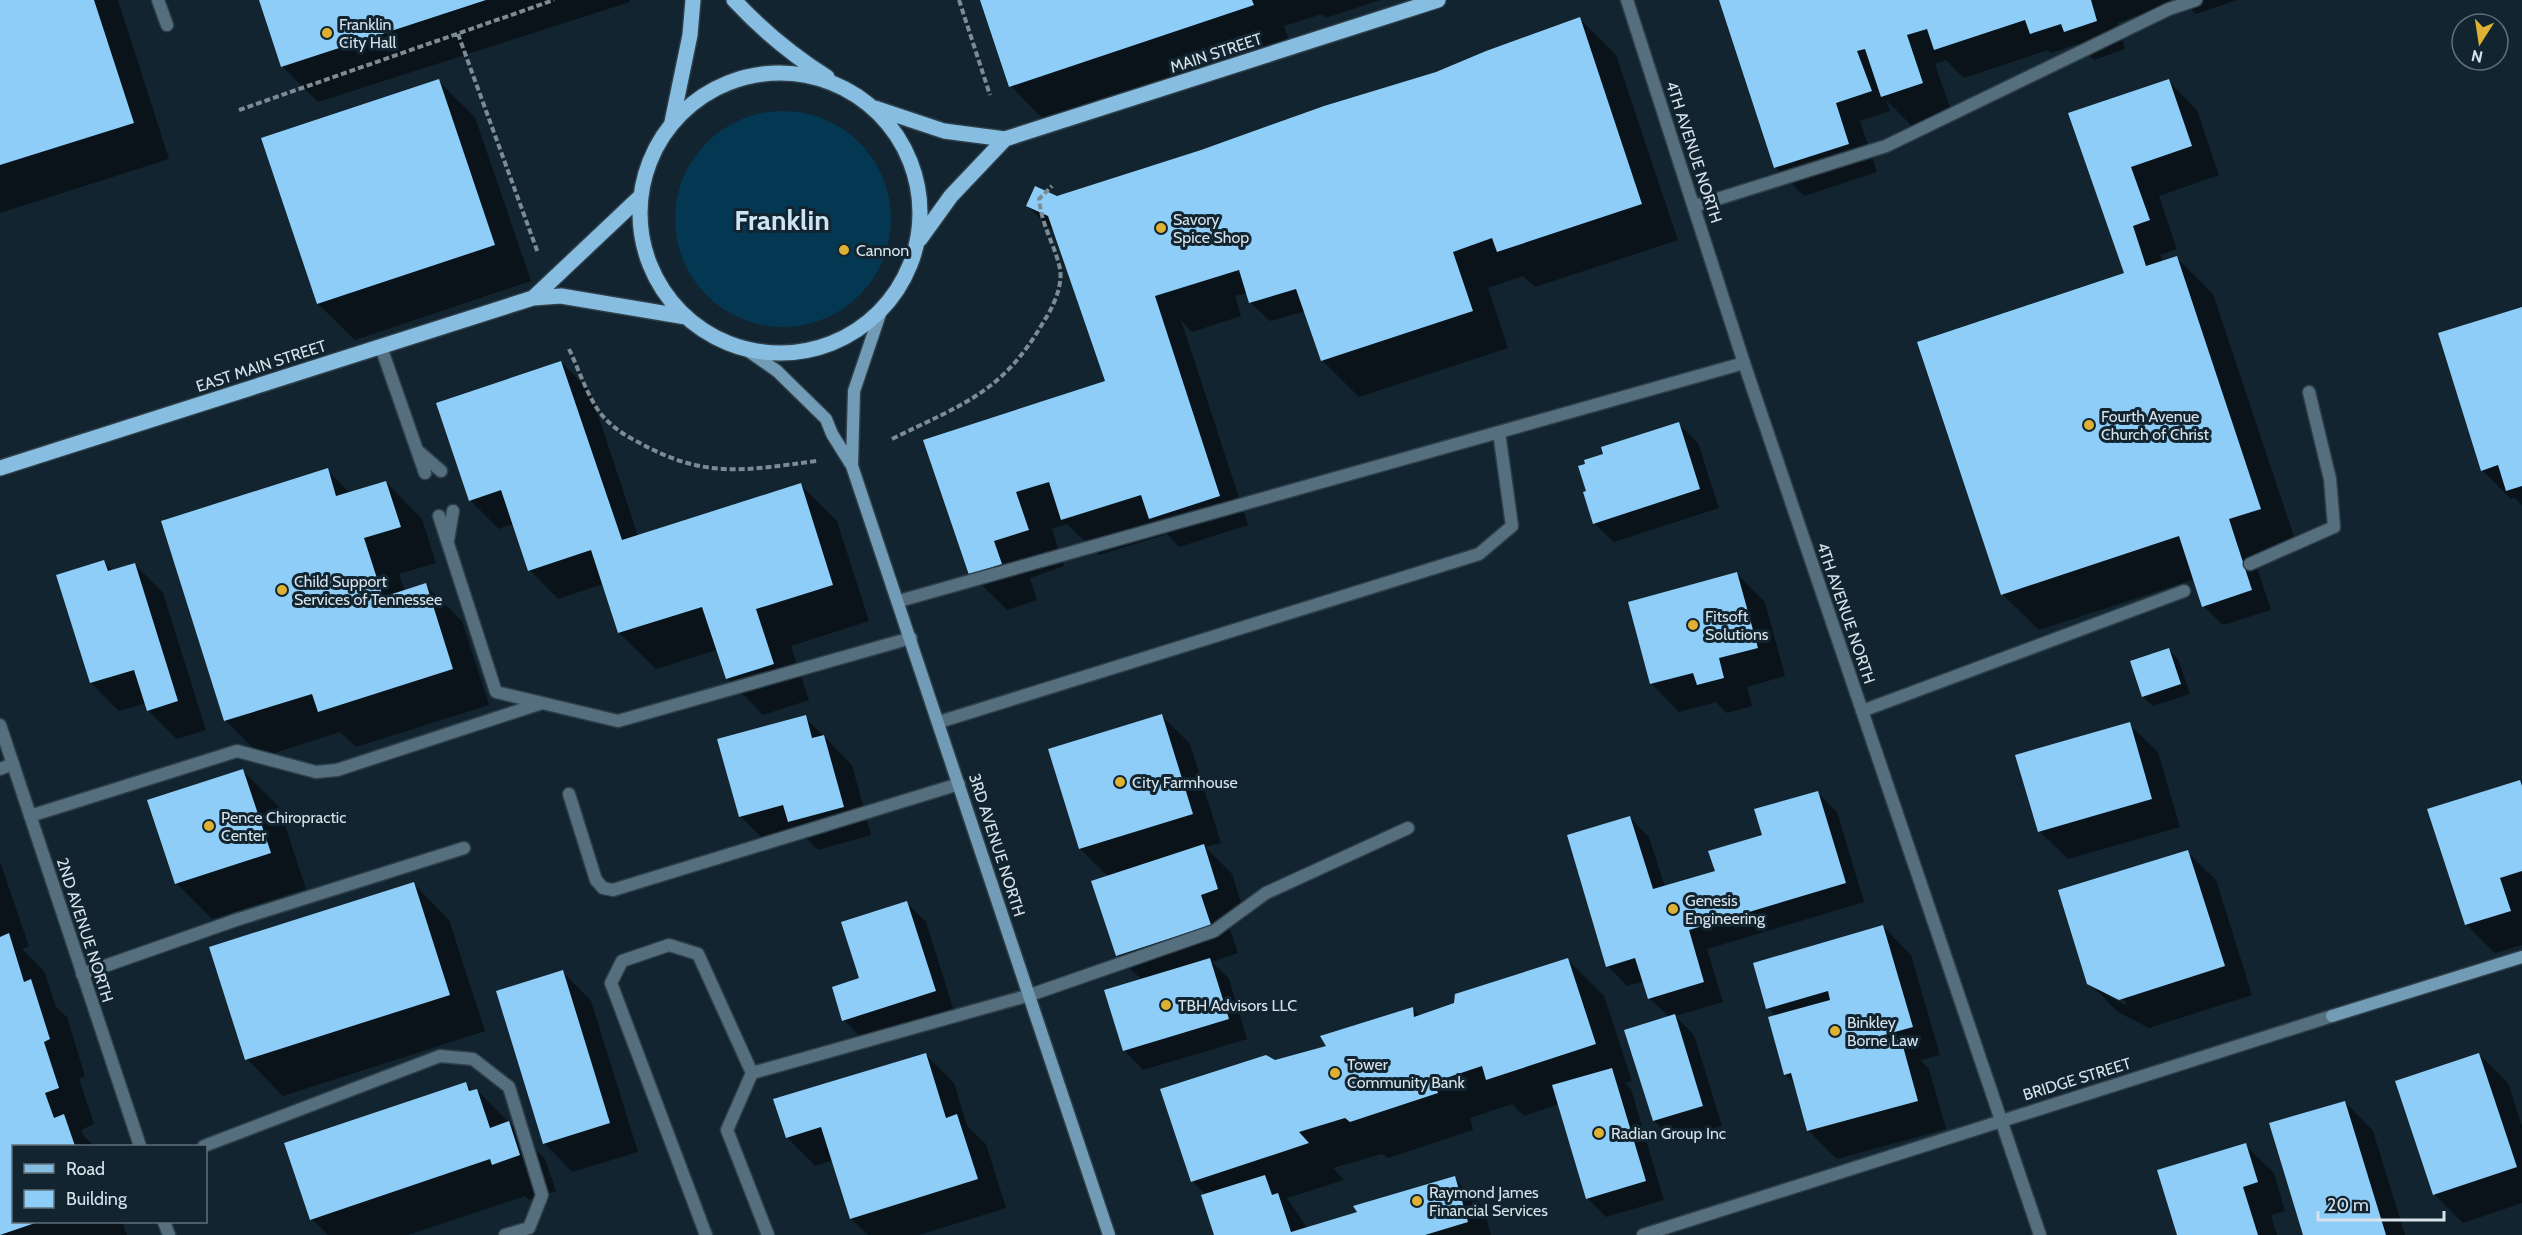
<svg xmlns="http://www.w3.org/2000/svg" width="2522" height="1235" viewBox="0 0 2522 1235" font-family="Cabin,sans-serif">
<rect width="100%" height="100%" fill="#12242f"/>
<!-- green -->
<path fill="#043751" d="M675 219a108 108 0 1 1 216 0a108 108 0 1 1-216 0Z"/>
<!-- shadow -->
<path fill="#0007" fill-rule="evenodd" d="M0,0H118L169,159L0,213Z
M260,0H629L630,2L318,102L282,66Z
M981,0H1380L1326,18L1322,14L1284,26L1289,41L1047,123L1011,86Z
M1720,0H2181L2117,23L2125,49L2094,60L2078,44L2051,53L2048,50L1964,78L1946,60L1935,64L1951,111L1911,125L1886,100L1890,111L1860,121L1877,172L1804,196L1776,168Z
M2182,0H2237L2196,14Z
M1580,19L1616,55L1678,240L1535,287L1523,276L1488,288L1508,348L1359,397L1323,361L1306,311L1270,321L1250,302L1248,293L1235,296L1241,316L1192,332L1181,320L1248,525L1179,547L1167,534L1099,555L1067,524L1052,529L1064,566L1030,578L1037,600L1007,610L971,574L925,441L1106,383L1056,234L1028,206L1437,74Z
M438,81L475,117L531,281L355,340L318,304L263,139Z
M2168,81L2197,110L2219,175L2159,196L2177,249L2160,255L2163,262L2177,258L2213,294L2297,545L2254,559L2271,610L2223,625L2204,606L2195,579L2039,630L2002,594L2127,274L2070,114Z
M2522,308V505L2514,497L2511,499L2482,470Z
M561,362L590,391L638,536L801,485L837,521L869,621L791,646L809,700L763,715L727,678L717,650L656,669L619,633L603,584L558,599L530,570L514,524L499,529L470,500Z
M1678,423L1698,443L1719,508L1614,542L1594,523Z
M327,470L350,493L386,482L422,519L436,563L399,574L405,592L425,585L462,621L489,705L356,747L340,732L262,757L226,721L163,522Z
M104,562L113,571L135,565L163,593L206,730L177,739L148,710L146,703L119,711L91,683Z
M1737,574L1765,602L1785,676L1747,687L1752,706L1727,713L1716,702L1679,712L1651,683Z
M2169,650L2178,659L2190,694L2153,706L2143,697Z
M1162,716L1190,744L1221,843L1205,847L1232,874L1246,918L1228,924L1238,953L1212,962L1229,979L1247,1039L1143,1070L1124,1050L1142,980L1117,955L1109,877L1080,849Z
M805,717L852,765L871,835L818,850L803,835L769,845L740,816Z
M2129,724L2158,752L2180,827L2068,859L2039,831Z
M243,771L279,807L306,889L212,919L176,883Z
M2520,782L2522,784V945L2495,953L2466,924Z
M1817,792L1837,812L1864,902L1707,949L1723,1002L1675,1016L1694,1035L1722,1126L1674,1140L1654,1121L1626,1031L1669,1017L1649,998L1644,981L1627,986L1608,966L1630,818L1649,837L1665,887L1716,872Z
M2187,852L2216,880L2252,995L2149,1028L2118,1012L2089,983ZM2110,993L2127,1002L2125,1005L2110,997Z
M0,862L29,946L22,949L44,971L56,1007L67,1017L85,1076L79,1079L94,1124L81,1130L83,1135L94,1146H14V1222H122L127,1235H0Z
M413,883L449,920L485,1031L283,1096L247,1059Z
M906,902L926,922L954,1011L863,1039L844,1020L861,979Z
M1883,926L1911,955L1940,1055L1921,1060L1929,1069L1946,1129L1837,1159L1808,1130L1795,1084L1785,1074L1776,1016L1768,1008Z
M1567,959L1604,996L1632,1081L1625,1083L1631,1089L1664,1200L1606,1217L1587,1198L1559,1104L1524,1116L1512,1104L1470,1118L1473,1130L1388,1158L1382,1154L1333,1168L1344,1180L1287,1198L1308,1229L1454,1178L1483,1207L1491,1235H1216L1206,1195L1192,1181L1275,1062L1329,1047L1413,1009L1420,1016Z
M563,972L591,1001L638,1152L572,1172L544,1143Z
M925,1054L954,1083L967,1126L986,1144L1006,1208L919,1235H868L851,1219L833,1160L815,1166L787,1137Z
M2479,1054L2508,1083L2522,1126V1203L2463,1223L2434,1194Z
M465,1084L473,1091L477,1090L545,1159L556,1191L529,1200L525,1196L408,1235H328L312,1219Z
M2345,1102L2373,1131L2405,1235H2305Z
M2245,1145L2274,1173L2285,1211L2271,1215L2277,1235H2179Z"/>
<!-- building -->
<path fill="#8dcdf7" d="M0,0H94L134,123L0,165Z
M259,0H486L281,67Z
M980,0H1252L1254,5L1009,87Z
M1719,0H2091L2097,21L2064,32L2061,24L2030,34L2025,20L1934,50L1927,29L1907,35L1923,83L1881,97L1865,49L1857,51L1872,91L1836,103L1849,144L1774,168Z
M1580,17L1642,204L1497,252L1492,238L1453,252L1473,311L1321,361L1296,289L1249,303L1239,270L1155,296L1220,496L1149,519L1141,495L1061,520L1049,482L1016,492L1029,530L994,541L1002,564L969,575L923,440L1105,381L1048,216L1026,206L1035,186L1057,196L1201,150L1324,106L1436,72L1486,51Z
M439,79L495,245L317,304L261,138Z
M2169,79L2192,146L2131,167L2150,220L2133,226L2146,266L2177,256L2261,509L2229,519L2252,590L2202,607L2179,536L2001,595L1917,342L2124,273L2068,113Z
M2522,307V486L2506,491L2498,465L2481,471L2438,333Z
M561,361L622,540L801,483L833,585L756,609L774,664L726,679L702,607L618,633L591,550L528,571L501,490L469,501L436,403Z
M1679,422L1700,489L1593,524L1583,492L1586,491L1578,466L1585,464L1584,460L1603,454L1601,447Z
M328,468L336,496L386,481L401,527L364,538L383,597L426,583L453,669L318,712L312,694L224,721L161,521Z
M104,560L108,571L135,563L178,701L147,711L134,670L90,683L56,575Z
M1737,572L1758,648L1719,658L1724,678L1697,685L1693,673L1650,684L1628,602Z
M2169,648L2181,684L2142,697L2130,661Z
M1162,714L1193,814L1079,849L1048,749Z
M806,715L812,738L824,735L844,807L788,822L783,805L739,817L717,739Z
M2130,722L2152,799L2038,832L2015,755Z
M243,769L271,853L175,884L147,800Z
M2520,780L2522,786V871L2500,878L2511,911L2465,925L2427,809Z
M1818,791L1846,883L1689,930L1704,982L1648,999L1635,958L1606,967L1567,835L1630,816L1653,889L1715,871L1708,851L1762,835L1754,809Z
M1204,844L1218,889L1201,895L1211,925L1116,956L1091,881Z
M2188,850L2225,966L2119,1000L2087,984L2058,890Z
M414,882L450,995L245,1060L209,947Z
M907,901L936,991L842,1021L832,987L859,978L841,922Z
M1883,925L1913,1027L1884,1035L1888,1042L1901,1039L1918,1101L1807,1131L1791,1073L1784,1075L1768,1017L1830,1000L1828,991L1766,1009L1753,963Z
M9,933L24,982L31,979L50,1039L44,1042L59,1088L45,1093L54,1118L64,1114L75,1146H14V1222H38L0,1235V937Z
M1210,958L1229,1019L1123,1051L1104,990Z
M1568,958L1596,1044L1486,1080L1482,1066L1434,1082L1438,1093L1350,1122L1345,1118L1299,1132L1309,1143L1191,1182L1160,1089L1266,1055L1275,1060L1326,1046L1320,1036L1413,1007L1414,1017L1454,1003L1455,994Z
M563,970L610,1123L543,1144L496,991Z
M1675,1014L1703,1106L1653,1121L1624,1030Z
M926,1053L946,1118L957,1114L978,1179L850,1219L821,1127L786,1138L773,1099Z
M2479,1053L2517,1167L2433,1195L2395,1081Z
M1612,1068L1646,1181L1586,1199L1552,1085Z
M466,1082L469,1091L477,1089L490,1128L509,1121L520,1155L492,1165L490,1159L310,1220L284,1143Z
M2345,1101L2386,1235H2303L2269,1123Z
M2246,1143L2258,1182L2243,1187L2258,1235H2177L2157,1170Z
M1265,1175L1272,1195L1278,1193L1291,1232L1357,1212L1353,1206L1455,1176L1468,1222L1425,1235H1214L1201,1195Z"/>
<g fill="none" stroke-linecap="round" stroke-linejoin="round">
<!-- lane casing -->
<g stroke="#2e3f49" stroke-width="15">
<path id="lane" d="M158,0L167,25
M1695,206L1886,146L2169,9L2196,0
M381,347L425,473
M418,451L441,471
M439,516L496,692L618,721L911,638
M448,540L453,511
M2250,564L2334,527L2330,479L2309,392
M899,601L1744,363
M1862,711L2184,591
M939,722L1479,554L1512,526L1499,432
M0,769L13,764
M569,794L596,880L603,888L613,890L959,784
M30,816L237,751L316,772L337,770L542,703
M82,974L236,920L464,848
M752,1073L1030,995L1214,931L1266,893L1408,828
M204,1146L440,1056L473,1059L509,1087L542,1195L529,1228L505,1235
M706,1235L611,983L622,961L669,945L698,954L752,1073L727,1130L768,1235"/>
</g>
<!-- street casing -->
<g stroke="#2e3f49" stroke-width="15">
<path id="street" d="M1627,0L1744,363L2040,1235
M0,725L140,1146
M164,1222L169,1235
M1643,1235L2332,1016"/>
</g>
<!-- secondary casing -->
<g stroke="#2e3f49" stroke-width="15">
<path id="secondary" d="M744,348L777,371L826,419L832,434L852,466L1109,1235
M852,465L854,391L881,311
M2332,1016L2522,957"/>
</g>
<!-- primary casing -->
<g stroke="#2e3f49" stroke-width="18">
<path id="primary" d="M734,0C762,30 792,55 827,77
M640 213a140 140 0 1 1 280 0a140 140 0 1 1-280 0Z
M875,108L944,131L1005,139L1438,0
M672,122L690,35L693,0
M920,239L951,196L1005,139
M533,298L641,196
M0,468L533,298L561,296L686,317"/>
</g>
<!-- path -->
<path stroke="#7d8b94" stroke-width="4" stroke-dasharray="6 3" stroke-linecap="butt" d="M959,0L990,95
M458,34L538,253
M239,110L554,0
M569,349C578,368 585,389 596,407C606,423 622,434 638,442C706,480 745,470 817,461
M892,439C962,404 1002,394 1044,321C1053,307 1063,286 1060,269C1055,245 1042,227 1039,199L1052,186"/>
<!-- lane -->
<use href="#lane" stroke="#556f7f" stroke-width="12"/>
<!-- street -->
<use href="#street" stroke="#556f7f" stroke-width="12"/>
<!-- secondary -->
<use href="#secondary" stroke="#729bb6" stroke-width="12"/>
<!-- primary -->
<use href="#primary" stroke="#87bde0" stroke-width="15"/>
</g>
<!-- markers -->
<g fill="#deb133" stroke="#12242f" stroke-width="2">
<circle cx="327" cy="33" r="6"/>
<circle cx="1161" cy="228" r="6"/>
<circle cx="844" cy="250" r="6"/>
<circle cx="2089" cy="425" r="6"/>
<circle cx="282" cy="590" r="6"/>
<circle cx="1693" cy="625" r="6"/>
<circle cx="1120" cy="782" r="6"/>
<circle cx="209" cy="826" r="6"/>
<circle cx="1673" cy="909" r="6"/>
<circle cx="1166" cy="1005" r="6"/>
<circle cx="1835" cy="1031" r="6"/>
<circle cx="1335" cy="1073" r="6"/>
<circle cx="1599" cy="1133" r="6"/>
<circle cx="1417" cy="1201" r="6"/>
</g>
<g text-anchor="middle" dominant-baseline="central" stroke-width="6" stroke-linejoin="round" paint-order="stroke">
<!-- poi labels -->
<g font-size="16" fill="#d7e2ea" stroke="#12242f" text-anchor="start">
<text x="339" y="24">Franklin<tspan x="339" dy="18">City Hall</tspan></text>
<text x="1173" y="219">Savory<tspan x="1173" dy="18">Spice Shop</tspan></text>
<text x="856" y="250">Cannon</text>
<text x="2101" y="416">Fourth Avenue<tspan x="2101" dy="18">Church of Christ</tspan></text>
<text x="294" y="581">Child Support<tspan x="294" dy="18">Services of Tennessee</tspan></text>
<text x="1705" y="616">Fitsoft<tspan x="1705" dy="18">Solutions</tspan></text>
<text x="1132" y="782">City Farmhouse</text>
<text x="221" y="817">Pence Chiropractic<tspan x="221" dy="18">Center</tspan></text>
<text x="1685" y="900">Genesis<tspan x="1685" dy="18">Engineering</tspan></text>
<text x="1178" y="1005">TBH Advisors LLC</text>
<text x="1847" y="1022">Binkley<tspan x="1847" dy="18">Borne Law</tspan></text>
<text x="1347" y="1064">Tower<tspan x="1347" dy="18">Community Bank</tspan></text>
<text x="1611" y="1133">Radian Group Inc</text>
<text x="1429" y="1192">Raymond James<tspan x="1429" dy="18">Financial Services</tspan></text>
</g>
<!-- street labels -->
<g font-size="16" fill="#d7e2ea" stroke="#12242f">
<text transform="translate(1216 53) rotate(-18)">MAIN STREET</text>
<text transform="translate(1694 152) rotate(72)">4TH AVENUE NORTH</text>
<text transform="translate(261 366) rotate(-18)">EAST MAIN STREET</text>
<text transform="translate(1846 613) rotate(71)">4TH AVENUE NORTH</text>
<text transform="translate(997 845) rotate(72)">3RD AVENUE NORTH</text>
<text transform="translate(85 930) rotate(72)">2ND AVENUE NORTH</text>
<text transform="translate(2077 1079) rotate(-17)">BRIDGE STREET</text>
</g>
<!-- town labels -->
<g font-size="28" font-weight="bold" fill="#cde4f3" stroke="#12242f">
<text x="782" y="220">Franklin</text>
</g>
</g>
<!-- legend -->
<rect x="12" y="1145" width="195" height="78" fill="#12242f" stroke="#61707a" stroke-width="1.5"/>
<rect x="24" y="1164" width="30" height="9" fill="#87bde0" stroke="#61707a" stroke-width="1.5"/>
<text x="66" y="1175" font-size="18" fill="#d7e2ea">Road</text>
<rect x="24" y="1190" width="30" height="18" fill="#8dcdf7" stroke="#61707a" stroke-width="1.5"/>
<text x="66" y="1205" font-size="18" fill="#d7e2ea">Building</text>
<!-- north arrow -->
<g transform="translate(2480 42) rotate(192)"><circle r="28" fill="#12242f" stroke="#61707a" stroke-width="1.5"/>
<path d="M0-4.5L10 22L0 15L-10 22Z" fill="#deb133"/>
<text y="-9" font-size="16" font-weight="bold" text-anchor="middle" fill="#d7e2ea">N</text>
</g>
<!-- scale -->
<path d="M2318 1211v9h126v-9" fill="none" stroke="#d7e2ea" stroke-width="3"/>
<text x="2327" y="1211" font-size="18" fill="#d7e2ea" stroke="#12242f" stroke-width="4.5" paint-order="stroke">20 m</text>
</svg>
